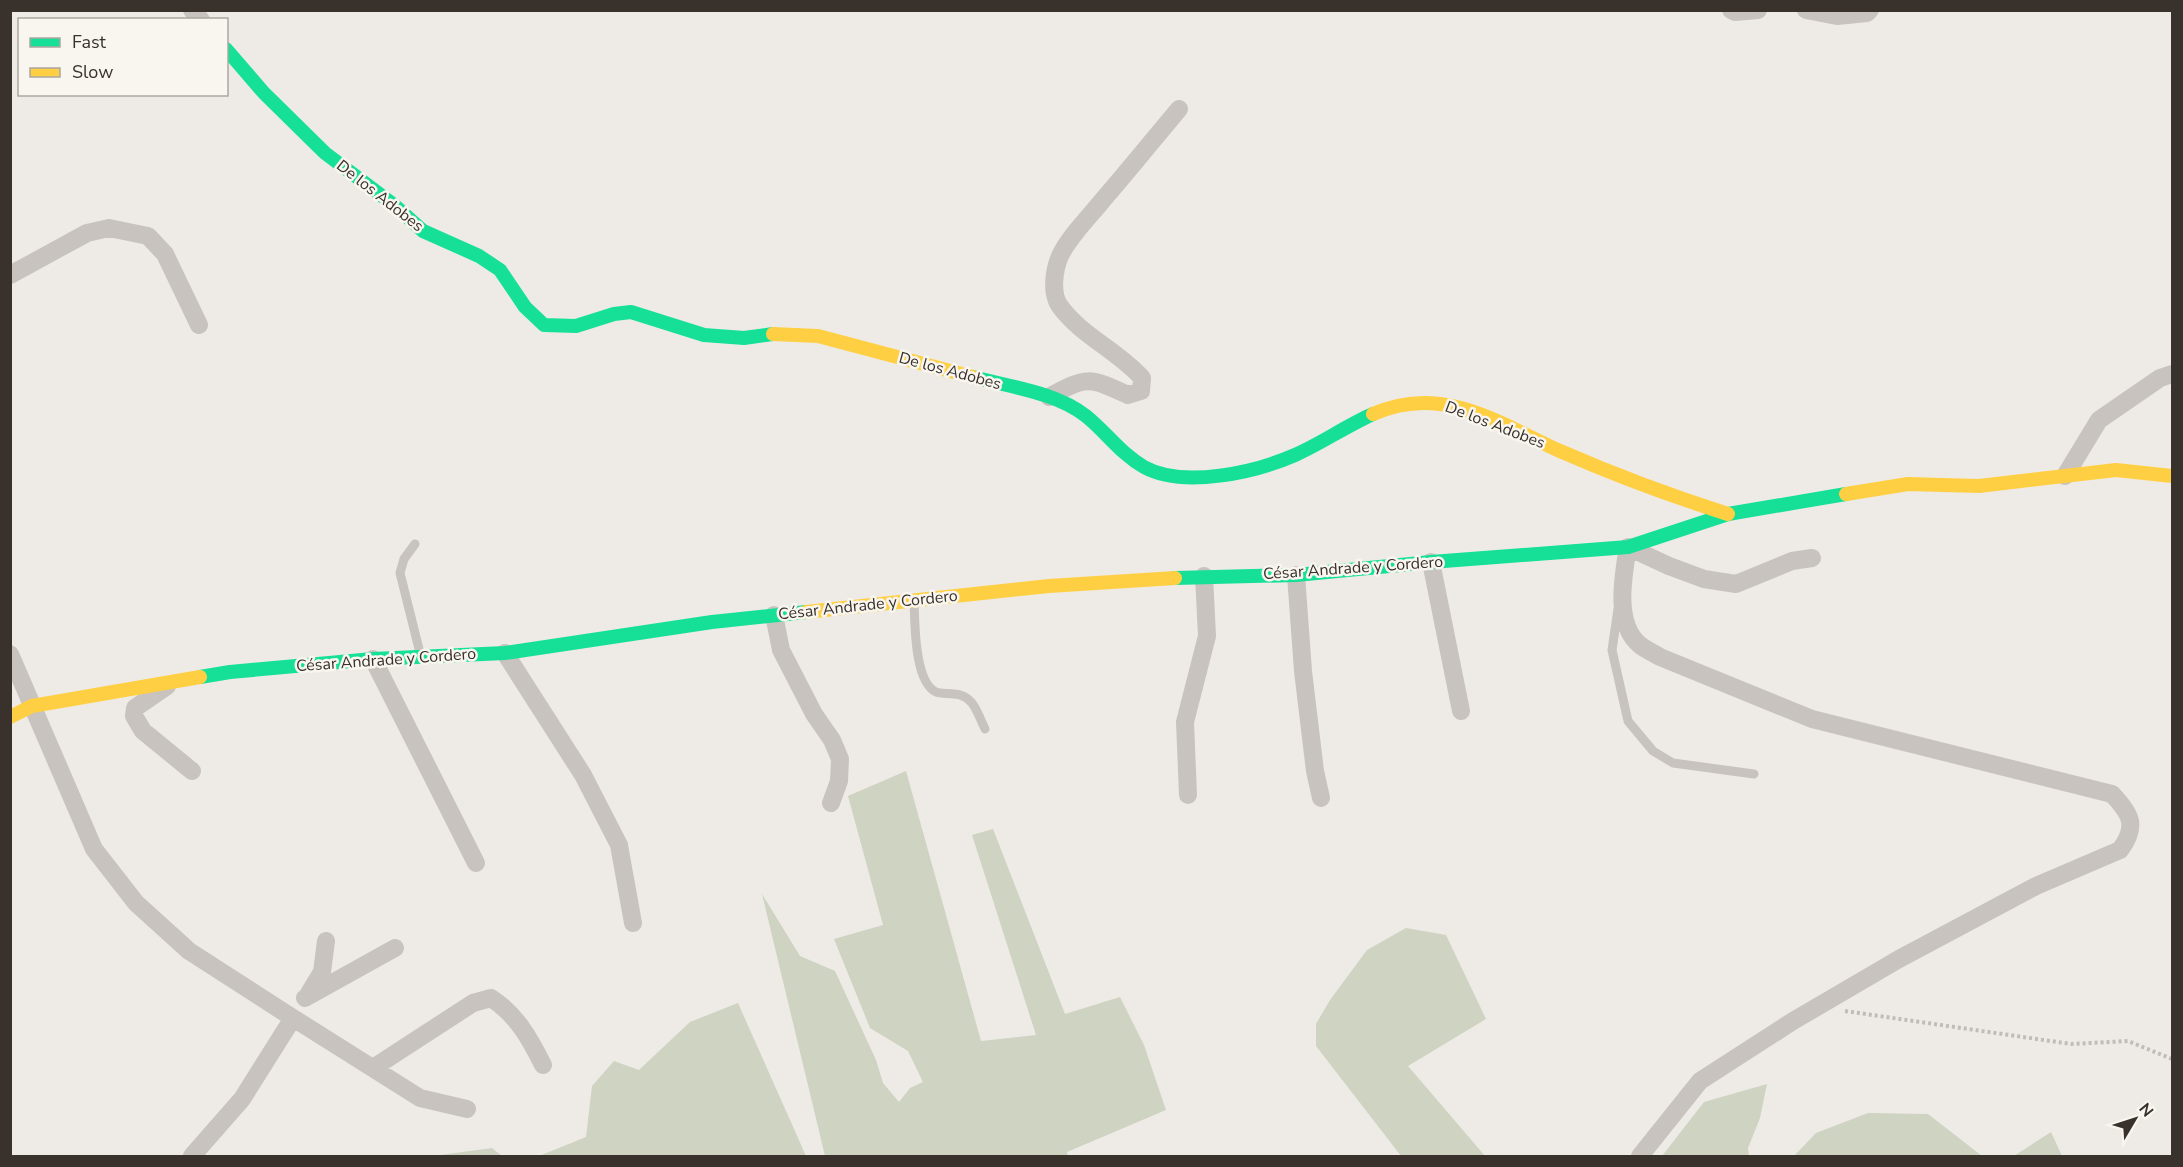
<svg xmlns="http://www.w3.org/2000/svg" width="2183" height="1167" viewBox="0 0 2183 1167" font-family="'Nunito Sans',sans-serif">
<rect width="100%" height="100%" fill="#eeebe6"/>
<!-- green -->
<path fill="#cfd3c2" d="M906,771L981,1041L1036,1035L972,835L993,829L1065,1014L1120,997L1144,1045L1166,1110L1067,1152L1068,1156H825L762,894L800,956L835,971L876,1060L883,1083L899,1102L910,1088L923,1082L908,1051L870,1028L834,939L883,925L848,796Z
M1406,928L1446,935L1486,1019L1408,1066L1485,1156H1401L1316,1046V1024L1330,1000L1367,950Z
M738,1003L806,1156H539L586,1137L592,1086L614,1061L639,1070L690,1022Z
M1767,1084L1760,1118L1748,1148L1749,1156H1662L1704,1102Z
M1868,1113L1928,1114L1982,1156H1794L1816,1133Z
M2051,1132L2062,1156H2014Z
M492,1148L502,1156H433Z"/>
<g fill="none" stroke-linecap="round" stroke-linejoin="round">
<!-- path -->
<path stroke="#c1bcb7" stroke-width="4" stroke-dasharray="3 3" stroke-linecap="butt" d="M1845,1011L2071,1044L2128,1041L2172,1059"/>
<!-- lane -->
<path stroke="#c8c3be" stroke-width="9" d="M415,544L404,559L400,573L421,657
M914,601C915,622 914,682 936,692C940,694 949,693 954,694C974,695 977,713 985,729
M1618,609L1612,650L1628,721L1653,751L1673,763L1754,774"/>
<!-- street -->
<path stroke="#c8c3be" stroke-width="18" d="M192,10L201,20
M1731,10L1735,12L1758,10
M1806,10L1837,16L1867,13L1870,10
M10,275L87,233L109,228L148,236L165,254L199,325
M1049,397C1087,376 1089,377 1128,395L1141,391L1142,378C1117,350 1081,336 1059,305C1051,292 1054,270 1060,256C1068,238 1089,217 1102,201C1128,171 1153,140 1179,109
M2065,476L2099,420L2160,378L2172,374
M1431,562L1461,711
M1296,575L1303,671L1315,771L1321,798
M774,615L781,650L814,714L832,740L840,759L839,781L831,803
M505,653L583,775L619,845L633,923
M10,654L94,849L136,903L189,951L293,1018L242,1099L192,1156
M373,659L476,863
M167,686L135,708L134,716L143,731L192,771
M1188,795L1185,722L1207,636L1204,576
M308,995L322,972L326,941
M305,998L395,948
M293,1018L420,1098L467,1109
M373,1068L473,1003L491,998C517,1015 530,1039 543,1065
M1640,1156L1700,1081L1793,1021L1899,959L2036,886L2120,850C2138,826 2131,814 2112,794L1812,719L1660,657C1654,653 1646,650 1640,645C1614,624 1623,576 1628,547L1669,566L1704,579L1736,584L1792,561L1812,558"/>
<!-- fast -->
<path stroke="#16e098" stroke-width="14" d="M226,49L264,93L325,153L394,205L423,231L479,256L500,270L525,307L544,325L576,326L614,314L631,312L704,335L744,338L773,334
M973,377C1010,387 1055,392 1086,416C1106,432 1121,454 1144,467C1184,489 1256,472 1295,455C1322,443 1346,426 1373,414
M1175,578L1296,575L1431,562L1628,547L1728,514L1846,494
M200,677L230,672L373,659L505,653L712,622L806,612"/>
<!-- slow -->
<path stroke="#ffcf43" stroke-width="14" d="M773,334L818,336L973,377
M1373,414C1394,405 1417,401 1440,404C1482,409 1522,434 1560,451C1615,475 1671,496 1728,514
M1846,494L1908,484L1979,486L2116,470L2172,476
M806,612L1049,586L1175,578
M10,717L32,706L200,677"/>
</g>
<g text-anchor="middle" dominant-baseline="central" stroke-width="5" stroke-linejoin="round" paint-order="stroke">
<!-- street labels -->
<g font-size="16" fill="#39312c" stroke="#f9f5ef">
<text transform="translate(380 196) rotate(38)">De los Adobes</text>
<text transform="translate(950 371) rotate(15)">De los Adobes</text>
<text transform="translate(1495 425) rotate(21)">De los Adobes</text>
<text transform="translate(1353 568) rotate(-4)">César Andrade y Cordero</text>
<text transform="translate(868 605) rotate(-6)">César Andrade y Cordero</text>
<text transform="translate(386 660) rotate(-4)">César Andrade y Cordero</text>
</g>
</g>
<!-- border -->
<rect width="2183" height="1167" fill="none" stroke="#39312c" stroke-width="24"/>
<!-- legend -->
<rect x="18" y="18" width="210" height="78" fill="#f9f5ef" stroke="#aca7a1" stroke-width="1.5"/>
<rect x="30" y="38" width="30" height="9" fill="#16e098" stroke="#aca7a1" stroke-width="1.5"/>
<text x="72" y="48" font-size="18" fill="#39312c">Fast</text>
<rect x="30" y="68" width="30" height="9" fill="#ffcf43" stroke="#aca7a1" stroke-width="1.5"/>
<text x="72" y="78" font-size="18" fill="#39312c">Slow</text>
<!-- north arrow -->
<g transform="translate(2135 1119) rotate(51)" stroke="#f9f5ef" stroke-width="4.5" paint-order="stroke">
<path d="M0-4.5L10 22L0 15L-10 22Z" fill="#39312c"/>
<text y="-9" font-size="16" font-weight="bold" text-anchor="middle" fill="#39312c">N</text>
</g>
</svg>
